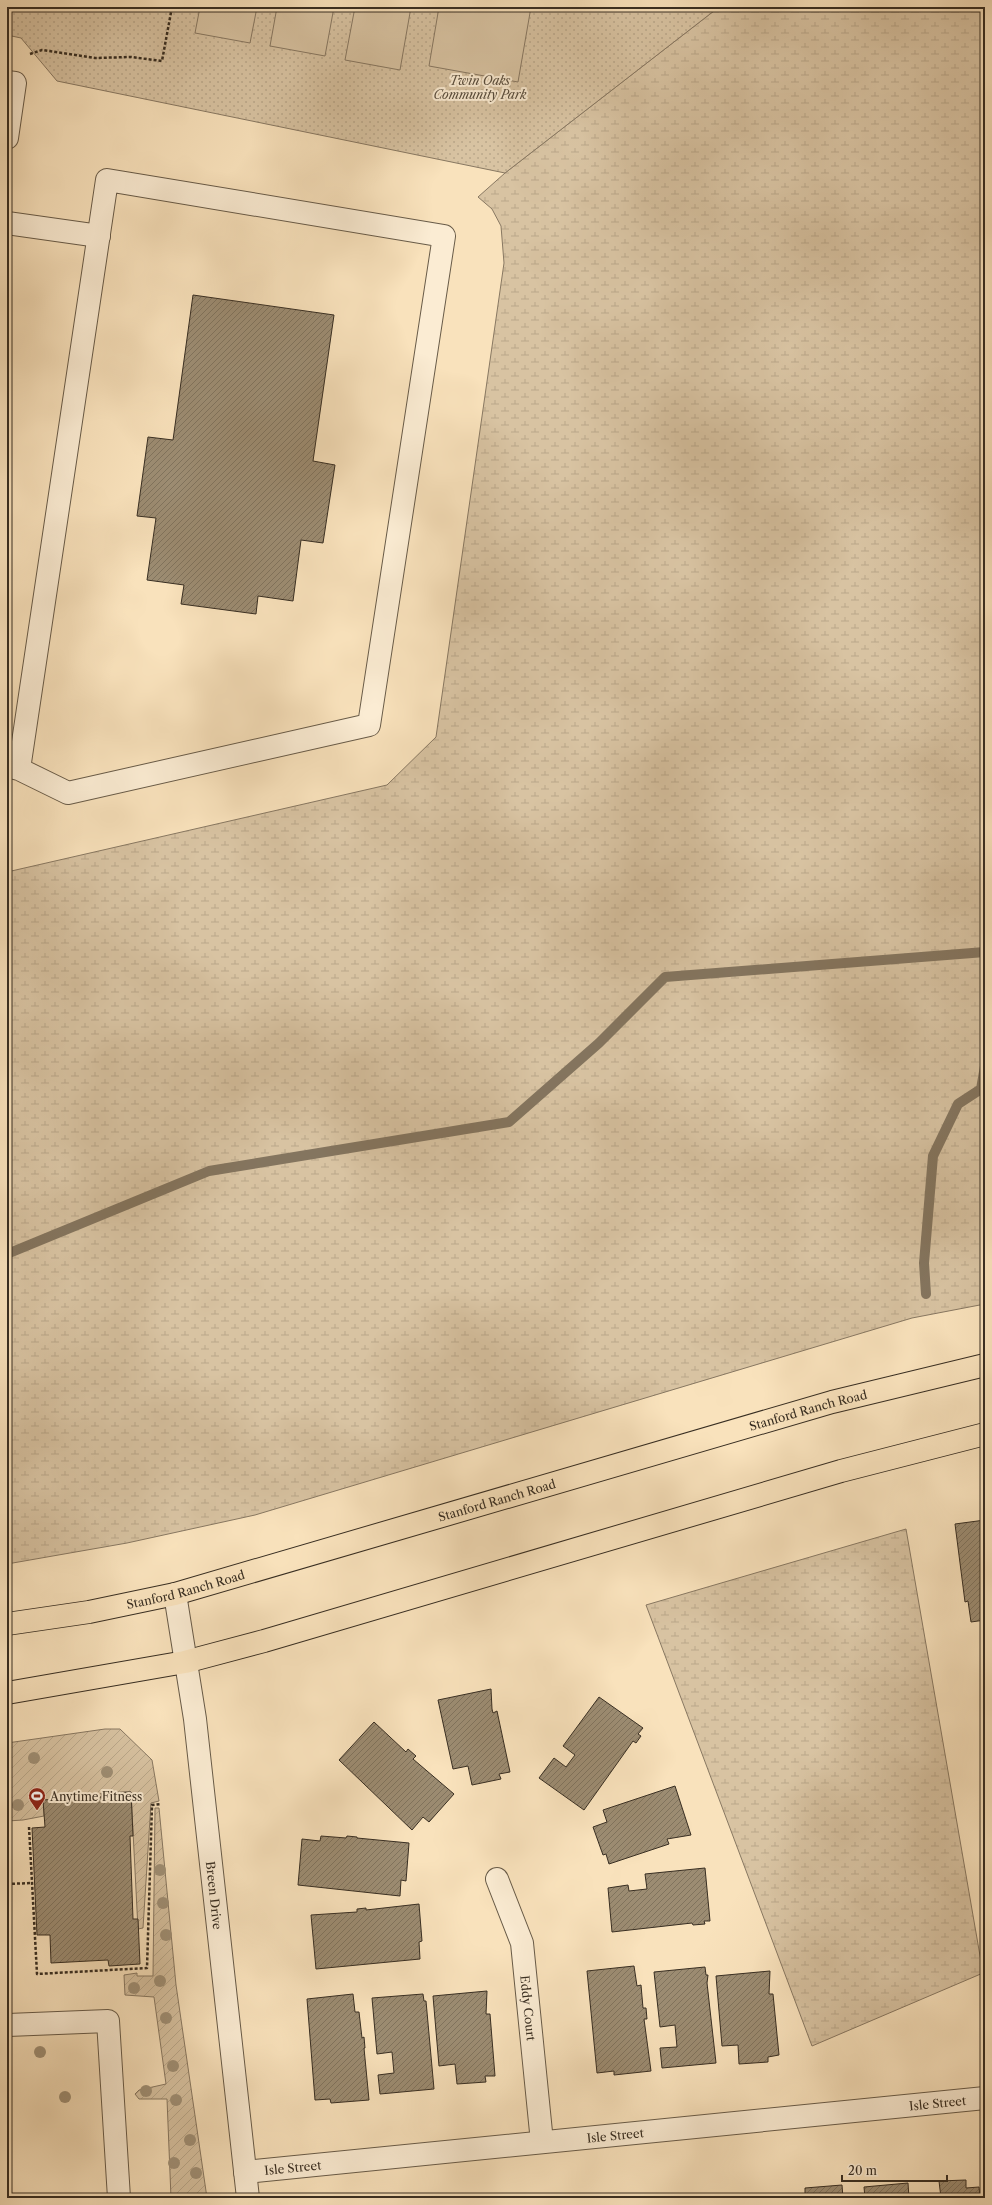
<svg xmlns="http://www.w3.org/2000/svg" width="992" height="2205" viewBox="0 0 992 2205" font-family="'Libre Caslon Text',serif">
<defs>
<pattern id="wetland-marsh" width="20" height="14" patternUnits="userSpaceOnUse"><rect width="20" height="14" fill="#d8c3a2"/><path d="M1 5h8M5 5V1M11 12h8M15 12V8" fill="none" stroke="#baa88b"/></pattern>
<pattern id="park-dots" width="8" height="8" patternUnits="userSpaceOnUse"><rect width="8" height="8" fill="#d8c3a2"/><path d="M2 2h.1M6 6h.1" fill="none" stroke="#baa88b" stroke-width="1.8" stroke-linecap="round"/></pattern>
<pattern id="garden-furrows" width="10" height="10" patternUnits="userSpaceOnUse"><rect width="10" height="10" fill="#d8c3a2"/><path d="M-1 1l2-2M0 10L10 0M9 11l2-2" fill="none" stroke="#baa88b"/></pattern>
<pattern id="building-hatch" width="6" height="6" patternUnits="userSpaceOnUse"><rect width="6" height="6" fill="#9c8c72"/><path d="M-1 1l2-2M0 6l6-6M5 7l2-2" fill="none" stroke="#80735d"/></pattern>
</defs>
<rect width="100%" height="100%" fill="#f9e2bc"/>
<filter id="stains"><feTurbulence type="fractalNoise" baseFrequency=".005" numOctaves="4"/><feColorMatrix values="0 0 0 0 .2 0 0 0 0 .09 0 0 0 0 .02 0 0 0 .5 -.17"/></filter>
<radialGradient id="worn" r=".72"><stop offset=".6" stop-color="#630" stop-opacity="0"/><stop offset="1" stop-color="#630" stop-opacity=".3"/></radialGradient>
<!-- wetland -->
<path fill="url(#wetland-marsh)" stroke="#887862" d="M719,7H985V1304L912,1318L255,1515L127,1543L7,1564V872L387,785L436,737L504,263L501,226L492,209L478,197L505,173Z
M906,1529L983,1973L812,2046L646,1605Z"/>
<!-- park -->
<path fill="url(#park-dots)" stroke="#887862" d="M7,7H719L505,173L57,81L21,38L7,35Z"/>
<!-- garden -->
<path fill="url(#garden-furrows)" stroke="#887862" d="M105,1729H120L152,1760L159,1801L151,1803L143,1928L138,1929L131,1792L102,1793V1797L44,1800V1816L23,1820L7,1821V1743Z
M155,1808H159L176,1985L207,2198H171L167,2099H139L135,2094L139,2090L166,2084L154,1997L125,1995L124,1975L137,1973V1976H153Z"/>
<!-- pitch -->
<path fill="#d8c3a2" stroke="#887862" d="M200,7H257L250,43L195,33Z
M277,7H334L325,56L270,46Z
M355,7H411L400,70L345,60Z
M439,7H531L518,82L429,66Z"/>
<g fill="none" stroke-linecap="round" stroke-linejoin="round">
<!-- stream -->
<path stroke="#84755f" stroke-width="10" d="M7,1254L209,1171L509,1122L599,1043L665,977L985,952
M926,1294L924,1263L933,1156L958,1104L981,1089L985,1066"/>
</g>
<!-- building -->
<path fill="url(#building-hatch)" stroke="#382e22" d="M193,295L334,315L313,461L335,465L323,543L301,540L293,601L258,596L256,614L181,604L184,585L147,580L156,518L137,516L148,437L173,440Z
M985,1520V1620L971,1622L968,1601L965,1602L955,1524Z
M491,1689L492,1709L493,1713L497,1711L510,1772L499,1774L501,1779L472,1785L468,1766L453,1769L438,1700Z
M599,1697L643,1728L638,1734L641,1736L636,1743L633,1741L584,1810L539,1778L554,1758L566,1767L575,1755L563,1746Z
M374,1722L406,1752L408,1749L416,1756L413,1759L454,1794L429,1822L423,1817L412,1830L339,1760Z
M675,1786L691,1835L667,1839L669,1844L609,1864L606,1854L603,1855L593,1827L607,1822L603,1810Z
M131,1792L133,1836H130L133,1919H138L140,1964L109,1966L108,1960L51,1963L50,1935H37L32,1828L45,1827L43,1800L102,1797L101,1793Z
M321,1836L346,1838L347,1836L357,1837V1838L409,1843L406,1881L401,1880L400,1896L298,1885L302,1839L320,1841Z
M705,1868L710,1921H704L705,1924L693,1925L692,1923L612,1932L608,1888L628,1885L629,1891L647,1889L645,1874Z
M419,1904L422,1941L419,1942L420,1959L316,1969L311,1915L357,1912V1909L366,1908V1910Z
M634,1966L637,1986L641,1985L643,2008H646L647,2019H644L651,2071L614,2075V2071L597,2073L587,1971Z
M705,1967L706,1975H708L707,1983L716,2063L662,2068L660,2048L677,2047L675,2025L660,2027L654,1972Z
M770,1971L769,1994H773L779,2055L768,2057V2062L739,2064L738,2045L722,2046L716,1976Z
M487,1991L486,2014H490L495,2076H485L486,2082L457,2084L455,2064L439,2066L433,1996Z
M353,1994L355,2012H359L362,2038L364,2037L365,2048H364L369,2100L331,2103L330,2099L315,2100L307,1999Z
M423,1994L424,2001H426L434,2089L380,2094L378,2075L394,2073L392,2052L377,2054L372,1998Z
M966,2180V2188L979,2187L980,2198H941L939,2181Z
M982,2180H985V2198H984Z
M908,2183L909,2198H865L864,2187Z
M842,2185L843,2198H789V2196L805,2195V2188Z"/>
<g fill="none" stroke-linecap="round" stroke-linejoin="round">
<!-- minor casing -->
<g stroke="#685b48" stroke-width="24">
<g id="minor">
<path d="M7,82L15,83L7,138"/>
<path d="M7,223L99,236"/>
<path d="M7,766L19,769L68,793L369,725L444,236L107,180L19,769"/>
<path id="s1" d="M175,1594L195,1719L248,2198"/>
<path id="s2" d="M497,1879L522,1943L542,2142"/>
<path d="M8,2025L108,2021L119,2198"/>
<path id="s3" d="M245,2172L985,2098"/>
</g>
</g>
<!-- major casing -->
<g stroke="#382e22" stroke-width="24">
<g id="major">
<path id="s4" d="M7,1624L89,1612L175,1594L832,1402L985,1365"/>
<path d="M7,1693L185,1662L264,1641L841,1471L985,1434"/>
</g>
</g>
<!-- path -->
<path stroke="#382e22" stroke-width="2.5" stroke-dasharray="3 2" stroke-linecap="butt" d="M30,54L42,50L95,58L131,57L162,61L172,7
M29,1827L37,1974L147,1968L152,1805L161,1804
M7,1884L32,1883"/>
<!-- minor -->
<use href="#minor" stroke="#fbecd3" stroke-width="22"/>
<!-- major -->
<use href="#major" stroke="#f9e2bc" stroke-width="22"/>
</g>
<!-- trees -->
<g fill="#a09076">
<circle cx="34" cy="1758" r="6"/>
<circle cx="107" cy="1772" r="6"/>
<circle cx="18" cy="1805" r="6"/>
<circle cx="160" cy="1870" r="6"/>
<circle cx="163" cy="1903" r="6"/>
<circle cx="166" cy="1935" r="6"/>
<circle cx="160" cy="1981" r="6"/>
<circle cx="134" cy="1988" r="6"/>
<circle cx="166" cy="2018" r="6"/>
<circle cx="40" cy="2052" r="6"/>
<circle cx="173" cy="2066" r="6"/>
<circle cx="146" cy="2091" r="6"/>
<circle cx="65" cy="2097" r="6"/>
<circle cx="176" cy="2100" r="6"/>
<circle cx="190" cy="2140" r="6"/>
<circle cx="174" cy="2163" r="6"/>
<circle cx="196" cy="2173" r="6"/>
</g>
<!-- icons -->
<defs>
<g id="stadium-pin" transform="scale(0.9)"><path d="M0 17L-7.5 6A9.5 9.5 0 1 1 7.5 6Z" fill="#8f2418" stroke="#fbecd3"/><path d="M0-5a6.5 5 0 1 0 0 10a6.5 5 0 1 0 0-10ZM-3.5-1.8h7v3.6h-7Z" fill="#fff"/></g>
</defs>
<g fill-rule="evenodd">
<use href="#stadium-pin" x="37" y="1796"/>
</g>
<g text-anchor="middle" dominant-baseline="central" stroke-width="4" stroke-linejoin="round" paint-order="stroke">
<!-- park labels -->
<g font-size="12" font-style="italic" fill="#584c3c" stroke="#fbecd3">
<text x="480" y="80">Twin Oaks<tspan x="480" dy="14">Community Park</tspan></text>
</g>
<!-- street labels -->
<g font-size="12" fill="#382e22" stroke="#fbecd3">
<text stroke="none"><textPath href="#s4" startOffset="830">Stanford Ranch Road</textPath></text>
<text stroke="none"><textPath href="#s4" startOffset="506">Stanford Ranch Road</textPath></text>
<text stroke="none"><textPath href="#s4" startOffset="182">Stanford Ranch Road</textPath></text>
<text stroke="none"><textPath href="#s1" startOffset="304">Breen Drive</textPath></text>
<text stroke="none"><textPath href="#s2" startOffset="134">Eddy Court</textPath></text>
<text stroke="none"><textPath href="#s3" startOffset="696">Isle Street</textPath></text>
<text stroke="none"><textPath href="#s3" startOffset="372">Isle Street</textPath></text>
<text stroke="none"><textPath href="#s3" startOffset="48">Isle Street</textPath></text>
</g>
<!-- poi labels -->
<g font-size="12" fill="#382e22" stroke="#fbecd3" text-anchor="start">
<text x="50" y="1796">Anytime Fitness</text>
</g>
</g>
<!-- margin -->
<rect width="992" height="2205" fill="none" stroke="#f9e2bc" stroke-width="24"/>
<rect x="8" y="8" width="976" height="2189" fill="none" stroke="#382e22" stroke-width="2"/>
<rect x="12" y="12" width="968" height="2181" fill="none" stroke="#382e22"/>
<!-- scale -->
<path d="M842 2175v6h105v-6" fill="none" stroke="#382e22" stroke-width="2"/>
<text x="848" y="2175" font-size="12" fill="#382e22" stroke="#fbecd3" stroke-width="3" paint-order="stroke">20 m</text>
<rect width="100%" height="100%" filter="url(#stains)"/>
<rect width="100%" height="100%" fill="url(#worn)"/>
</svg>
